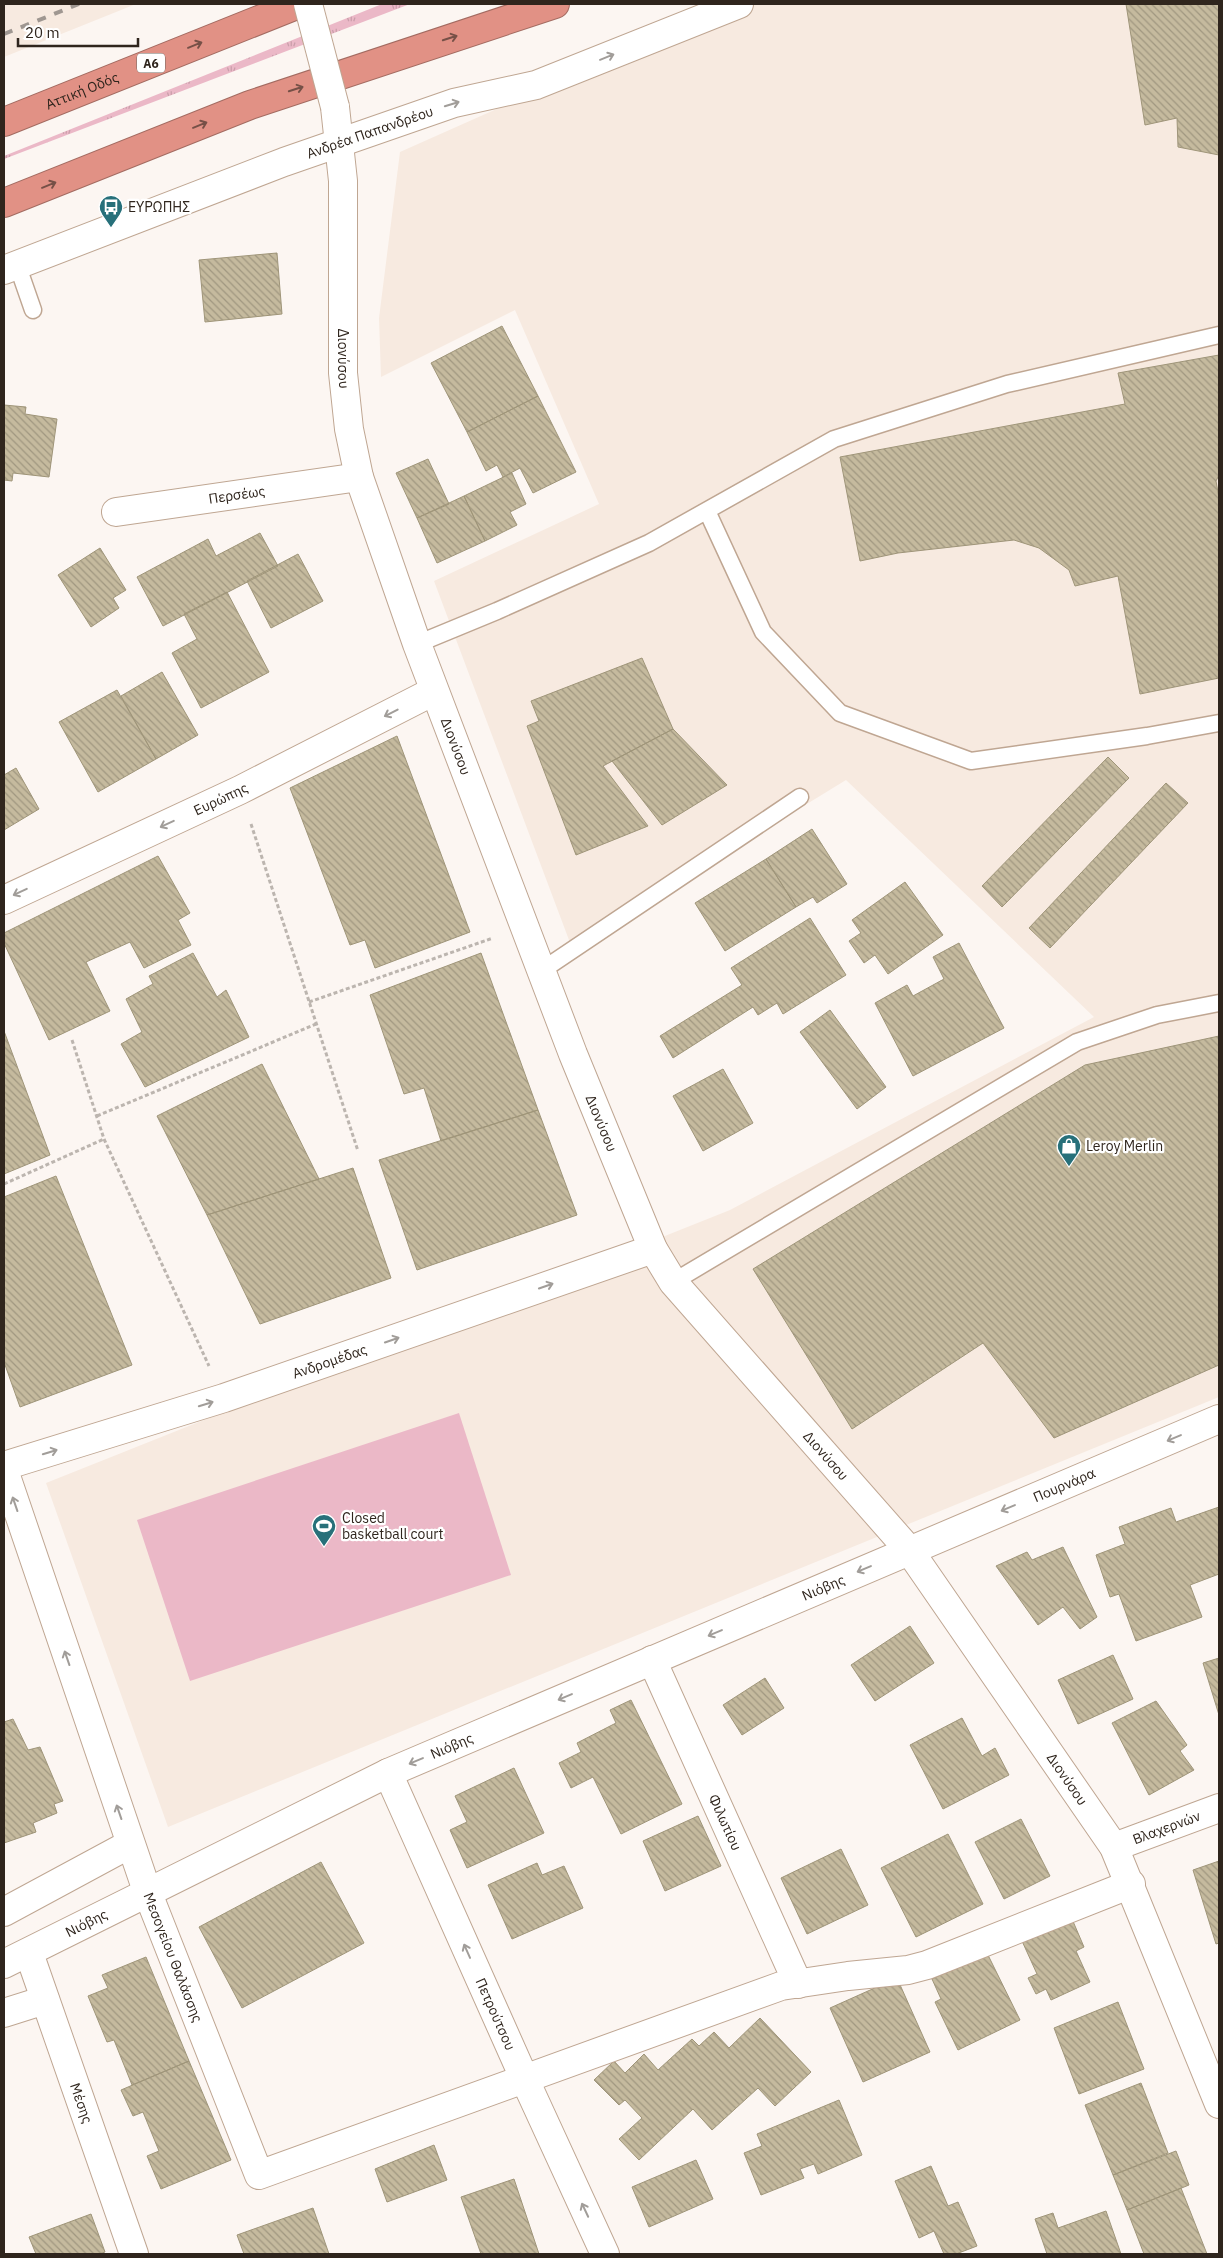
<svg xmlns="http://www.w3.org/2000/svg" width="1223" height="2258" viewBox="0 0 1223 2258" font-family="'IBM Plex Sans',sans-serif">
<defs>
<pattern id="grass-tufts" width="24" height="20" patternUnits="userSpaceOnUse" patternTransform="scale(1.25)"><rect width="24" height="20" fill="#ebb8c7"/><path d="M3 7l-1-3M5 7V3M7 7l1-3M15 17l-1-3M17 17v-4M19 17l1-3" fill="none" stroke="#ca9eaa"/></pattern>
<pattern id="building-back-hatch" width="6" height="6" patternUnits="userSpaceOnUse" patternTransform="scale(1.25)"><rect width="6" height="6" fill="#c5ba9e"/><path d="M-1 5l2 2M0 0l6 6M5-1l2 2" fill="none" stroke="#a09780"/></pattern>
</defs>
<rect width="100%" height="100%" fill="#fcf6f2"/>
<!-- built -->
<path fill="#f7eae0" d="M4,4H136L4,57Z
M740,4H1219V1397L168,1827L46,1483L730,1210L1094,1017L846,780L572,948L434,581L599,504L515,310L381,377L379,318L400,152L640,45Z"/>
<!-- grass -->
<path fill="url(#grass-tufts)" d="M382,4H410L4,159V156Z"/>
<!-- pitch -->
<path fill="#ebb8c7" d="M459,1413L511,1575L190,1681L137,1520Z"/>
<!-- building -->
<path fill="url(#building-back-hatch)" stroke="#9f9579" d="M1126,4H1219V155L1178,147L1177,118L1145,125Z
M277,253L282,314L205,322L199,260Z
M502,326L538,396L467,432L431,363Z
M1219,355V475L1216,481L1219,498V678L1140,694L1118,576L1075,586L1069,570L1039,548L1014,540L898,553L860,561L840,457L1125,404L1118,373Z
M538,396L576,472L533,493L520,468L503,477L497,465L486,471L467,432Z
M4,405L26,407L25,414L57,419L49,477L13,473L12,481L4,480Z
M428,459L449,504L417,518L396,473Z
M512,473L526,504L510,512L517,525L485,541L464,496Z
M464,496L485,541L437,563L417,518Z
M260,533L278,566L163,626L137,577L208,539L216,556Z
M100,548L126,590L113,598L119,608L91,627L58,575Z
M298,554L323,601L271,628L247,581Z
M227,592L269,672L201,708L172,653L197,639L184,614Z
M642,658L673,729L603,766L648,826L576,855L527,726L539,721L531,701Z
M162,672L198,735L156,759L121,696Z
M117,690L156,759L98,792L59,722Z
M673,729L727,785L662,825L612,761Z
M397,736L470,932L375,968L365,940L350,945L290,788Z
M1108,757L1129,778L1002,907L982,886Z
M16,768L39,809L4,830V775Z
M1166,783L1188,803L1050,948L1029,928Z
M812,829L847,884L817,903L813,897L796,907L766,859Z
M158,856L190,913L178,920L191,945L144,968L130,942L86,962L110,1011L49,1040L4,943V933Z
M766,859L796,907L725,951L695,903Z
M905,882L943,935L888,974L875,955L864,963L849,941L861,933L852,920Z
M810,918L846,975L783,1014L777,1003L758,1015L753,1007L673,1058L660,1036L742,985L731,968Z
M959,943L1004,1028L913,1076L875,1003L907,985L913,996L944,979L933,957Z
M193,953L217,997L226,990L249,1037L145,1087L121,1044L142,1032L126,999L153,984L149,976Z
M481,953L538,1110L441,1141L424,1088L404,1094L370,995Z
M830,1010L886,1087L857,1109L800,1032Z
M4,1031L50,1155L4,1174Z
M1219,1036V1365L1054,1438L983,1343L852,1429L753,1269L1085,1065Z
M262,1064L319,1179L207,1215L157,1116Z
M723,1069L753,1123L703,1151L673,1096Z
M538,1110L577,1215L417,1270L379,1160Z
M353,1168L391,1278L260,1324L207,1215Z
M56,1176L132,1365L20,1407L4,1362V1197Z
M1219,1507V1574L1190,1585L1202,1617L1136,1641L1119,1594L1110,1597L1096,1555L1125,1544L1119,1527L1171,1508L1176,1522Z
M1063,1547L1097,1617L1080,1629L1063,1607L1038,1625L996,1566L1027,1552L1032,1560Z
M910,1626L934,1663L875,1701L851,1665Z
M1113,1655L1133,1699L1078,1724L1058,1680Z
M1219,1658V1715L1203,1663Z
M765,1678L784,1708L742,1735L723,1705Z
M631,1700L682,1804L621,1834L593,1777L571,1788L559,1763L581,1752L577,1743L616,1723L610,1710Z
M1156,1701L1187,1745L1180,1751L1194,1770L1149,1795L1112,1723Z
M962,1718L982,1756L995,1748L1009,1775L943,1809L910,1745Z
M13,1719L28,1750L40,1747L63,1801L54,1804L57,1813L33,1823L36,1832L4,1843V1722Z
M514,1768L544,1833L467,1868L450,1830L467,1822L455,1796Z
M698,1816L721,1866L665,1891L643,1841Z
M1021,1819L1050,1876L1004,1899L975,1842Z
M948,1834L983,1904L916,1937L881,1868Z
M841,1849L868,1905L807,1934L781,1878Z
M1219,1861V1943L1216,1944L1193,1870Z
M321,1862L364,1943L242,2008L199,1927Z
M537,1863L542,1875L564,1866L583,1908L512,1939L488,1885Z
M1072,1919L1084,1947L1076,1951L1090,1982L1051,2000L1046,1989L1036,1994L1028,1978L1037,1974L1022,1941Z
M987,1953L1020,2020L958,2050L935,2002L941,1999L932,1979Z
M146,1957L189,2061L132,2085L114,2040L107,2042L88,1996L108,1988L102,1975Z
M897,1978L930,2052L863,2082L830,2008Z
M1118,2002L1144,2069L1079,2094L1054,2028Z
M760,2018L811,2072L775,2106L758,2088L712,2130L693,2109L639,2160L619,2139L642,2118L625,2100L619,2105L594,2080L614,2061L625,2073L644,2054L658,2070L692,2039L699,2046L714,2032L729,2048Z
M189,2061L231,2160L161,2189L147,2156L159,2151L143,2112L133,2116L121,2090Z
M1141,2083L1168,2153L1113,2175L1085,2105Z
M839,2100L862,2155L818,2174L814,2164L800,2169L804,2178L761,2195L744,2153L762,2146L757,2134Z
M434,2145L447,2180L387,2202L375,2169Z
M1176,2151L1189,2185L1127,2210L1113,2175Z
M696,2160L713,2199L649,2227L632,2187Z
M931,2166L948,2206L958,2202L977,2246L956,2254H944L934,2231L919,2238L895,2181Z
M514,2179L539,2254H481L461,2197Z
M1181,2188L1207,2254H1144L1127,2210Z
M313,2208L329,2254H244L237,2235Z
M1106,2211L1121,2254H1047L1035,2219L1053,2213L1058,2228Z
M91,2214L105,2252L99,2254H36L29,2237Z"/>
<g fill="none" stroke-linecap="round" stroke-linejoin="round">
<!-- lane casing -->
<g stroke="#bfa692" stroke-width="19">
<path id="lane" d="M17,264L33,310
M707,511L763,632L840,713L971,761L1147,736L1219,723
M417,644L497,611L649,543L834,439L1007,384L1219,335
M541,971L800,797
M673,1282L1077,1042L1157,1015L1219,1003"/>
</g>
<!-- street casing -->
<g stroke="#bfa692" stroke-width="30">
<g id="street">
<path id="s1" d="M335,107L343,181V373L349,429L359,477L417,644L573,1054L653,1249L673,1282L909,1550L1114,1847L1219,2104"/>
<path id="s2" d="M116,512L359,477"/>
<path id="s3" d="M4,900L240,790L434,691"/>
<path id="s4" d="M4,1466L224,1398L653,1249"/>
<path id="s5" d="M4,1470L147,1891L259,2175L781,1986L848,1976L908,1970L927,1965L1131,1884"/>
<path id="s6" d="M652,1660L798,1984"/>
<path id="s7" d="M388,1773L525,2080L605,2254"/>
<path id="s8" d="M1114,1847L1219,1808"/>
<path d="M4,1912L130,1844"/>
<path id="s9" d="M29,1953L134,2254"/>
<path id="s10" d="M4,1964L388,1773L1219,1419"/>
<path d="M4,2013L45,2000"/>
</g>
</g>
<!-- secondary casing -->
<g stroke="#bfa692" stroke-width="30">
<g id="secondary">
<path id="s11" d="M4,270L284,162L454,103L536,85L739,4"/>
</g>
</g>
<!-- highway casing -->
<g stroke="#a36b61" stroke-width="30">
<g id="highway">
<path id="s12" d="M4,122L299,4"/>
<path d="M4,203L250,105L555,4"/>
</g>
</g>
<!-- path -->
<path stroke="#bcb5af" stroke-width="3" stroke-dasharray="4 2.5" stroke-linecap="butt" d="M251,824L358,1151
M309,1002L493,938
M72,1040L104,1139L209,1366
M97,1116L316,1024
M4,1184L104,1139"/>
<!-- lane -->
<use href="#lane" stroke="#fff" stroke-width="16"/>
<!-- street -->
<use href="#street" stroke="#fff" stroke-width="28"/>
<!-- secondary -->
<use href="#secondary" stroke="#fff" stroke-width="28"/>
<!-- highway -->
<use href="#highway" stroke="#e19185" stroke-width="28"/>
<!-- rail -->
<path stroke="#9f9791" stroke-width="4" stroke-dasharray="9 9" stroke-linecap="butt" d="M4,4H5
M4,34L79,4"/>
<!-- street-bridge casing -->
<g stroke="#bfa692" stroke-width="30" stroke-linecap="butt">
<path id="street-bridge" d="M308,4L335,107"/>
</g>
<!-- street-bridge -->
<use href="#street-bridge" stroke="#fff" stroke-width="28"/>
</g>
<!-- one-way arrows -->
<defs><path id="oneway-shaft" d="M-6 0H5M1.5-3L5.5 0L1.5 3" fill="none" stroke-width="1.6" stroke-linecap="round" stroke-linejoin="round" transform="scale(1.25)"/></defs>
<g stroke="#765047">
<use href="#oneway-shaft" transform="translate(450 38) rotate(-18)"/>
<use href="#oneway-shaft" transform="translate(195 45) rotate(-22)"/>
<use href="#oneway-shaft" transform="translate(296 89) rotate(-18)"/>
<use href="#oneway-shaft" transform="translate(200 125) rotate(-22)"/>
<use href="#oneway-shaft" transform="translate(49 185) rotate(-22)"/>
</g>
<g stroke="#a19d99">
<use href="#oneway-shaft" transform="translate(607 57) rotate(-22)"/>
<use href="#oneway-shaft" transform="translate(452 104) rotate(-17)"/>
<use href="#oneway-shaft" transform="translate(391 713) rotate(153)"/>
<use href="#oneway-shaft" transform="translate(167 824) rotate(155)"/>
<use href="#oneway-shaft" transform="translate(20 892) rotate(155)"/>
<use href="#oneway-shaft" transform="translate(546 1286) rotate(-19)"/>
<use href="#oneway-shaft" transform="translate(392 1340) rotate(-19)"/>
<use href="#oneway-shaft" transform="translate(206 1404) rotate(-17)"/>
<use href="#oneway-shaft" transform="translate(1174 1438) rotate(157)"/>
<use href="#oneway-shaft" transform="translate(50 1452) rotate(-17)"/>
<use href="#oneway-shaft" transform="translate(15 1504) rotate(-109)"/>
<use href="#oneway-shaft" transform="translate(1008 1508) rotate(157)"/>
<use href="#oneway-shaft" transform="translate(864 1569) rotate(157)"/>
<use href="#oneway-shaft" transform="translate(715 1633) rotate(157)"/>
<use href="#oneway-shaft" transform="translate(67 1658) rotate(-109)"/>
<use href="#oneway-shaft" transform="translate(565 1697) rotate(157)"/>
<use href="#oneway-shaft" transform="translate(416 1761) rotate(157)"/>
<use href="#oneway-shaft" transform="translate(119 1812) rotate(-109)"/>
<use href="#oneway-shaft" transform="translate(467 1951) rotate(-114)"/>
<use href="#oneway-shaft" transform="translate(585 2210) rotate(-115)"/>
</g>
<!-- icons -->
<defs>
<g id="bus-pin" transform="scale(1.25)"><path d="M0 17L-7.5 6A9.5 9.5 0 1 1 7.5 6Z" fill="#27707a" stroke="#fff"/><path d="M-5-6H5V4H4V6H2V4H-2V6H-4V4H-5ZM-3.5-4V0h7V-4ZM-3.5 1.2v1.5H-2V1.2ZM2 1.2v1.5H3.5V1.2Z" fill="#fff"/></g>
<g id="shop-pin" transform="scale(1.25)"><path d="M0 17L-7.5 6A9.5 9.5 0 1 1 7.5 6Z" fill="#27707a" stroke="#fff"/><path d="M-5-2.5h2.3a2.7 3.5 0 0 1 5.4 0H5L5.5 6h-11ZM-1.5-2.5h3a1.5 2.3 0 0 0-3 0Z" fill="#fff"/></g>
<g id="stadium-pin" transform="scale(1.25)"><path d="M0 17L-7.5 6A9.5 9.5 0 1 1 7.5 6Z" fill="#27707a" stroke="#fff"/><path d="M0-5a6.5 5 0 1 0 0 10a6.5 5 0 1 0 0-10ZM-3.5-1.8h7v3.6h-7Z" fill="#fff"/></g>
</defs>
<g fill-rule="evenodd">
<use href="#bus-pin" x="111" y="207"/>
<use href="#shop-pin" x="1069" y="1146"/>
<use href="#stadium-pin" x="324" y="1526"/>
</g>
<g text-anchor="middle" dominant-baseline="central" stroke-width="4.5" stroke-linejoin="round" paint-order="stroke">
<!-- shield labels -->
<rect fill="#fff" stroke="#6d6661" stroke-width="1" x="137" y="53.5" width="28" height="19" rx="4"/>
<g font-size="12" font-weight="bold" fill="#2f251d">
<text x="151" y="63">Α6</text>
</g>
<!-- street labels -->
<g font-size="14" fill="#2f251d" stroke="#fff">
<text stroke="none"><textPath href="#s12" startOffset="84">Αττική Οδός</textPath></text>
<text stroke="none"><textPath href="#s11" startOffset="391">Ανδρέα Παπανδρέου</textPath></text>
<text stroke="none"><textPath href="#s1" startOffset="252">Διονύσου</textPath></text>
<text stroke="none"><textPath href="#s2" startOffset="122">Περσέως</textPath></text>
<text stroke="none"><textPath href="#s1" startOffset="658">Διονύσου</textPath></text>
<text stroke="none"><textPath href="#s3" startOffset="239">Ευρώπης</textPath></text>
<text stroke="none"><textPath href="#s1" startOffset="1062">Διονύσου</textPath></text>
<text stroke="none"><textPath href="#s4" startOffset="342">Ανδρομέδας</textPath></text>
<text stroke="none"><textPath href="#s1" startOffset="1468">Διονύσου</textPath></text>
<text stroke="none"><textPath href="#s10" startOffset="1164">Πουρνάρα</textPath></text>
<text stroke="none"><textPath href="#s10" startOffset="902">Νιόβης</textPath></text>
<text stroke="none"><textPath href="#s10" startOffset="498">Νιόβης</textPath></text>
<text stroke="none"><textPath href="#s1" startOffset="1872">Διονύσου</textPath></text>
<text stroke="none"><textPath href="#s6" startOffset="178">Φιλωτίου</textPath></text>
<text stroke="none"><textPath href="#s8" startOffset="56">Βλαχερνών</textPath></text>
<text stroke="none"><textPath href="#s10" startOffset="92">Νιόβης</textPath></text>
<text stroke="none"><textPath href="#s5" startOffset="516">Μεσογείου Θαλάσσης</textPath></text>
<text stroke="none"><textPath href="#s7" startOffset="264">Πετρούτσου</textPath></text>
<text stroke="none"><textPath href="#s9" startOffset="159">Μέσης</textPath></text>
</g>
<!-- poi labels -->
<g font-size="14" fill="#2f251d" stroke="#fff" text-anchor="start">
<text x="128" y="207">ΕΥΡΩΠΗΣ</text>
<text x="1086" y="1146">Leroy Merlin</text>
<text x="342" y="1518">Closed<tspan x="342" dy="16">basketball court</tspan></text>
</g>
</g>
<!-- border -->
<rect width="1223" height="2258" fill="none" stroke="#2f251d" stroke-width="10"/>
<!-- scale -->
<path d="M18 38v8h120v-8" fill="none" stroke="#2f251d" stroke-width="2.5"/>
<text x="25" y="38" font-size="15" fill="#2f251d" stroke="#ffffff" stroke-width="4" paint-order="stroke">20 m</text>
</svg>
